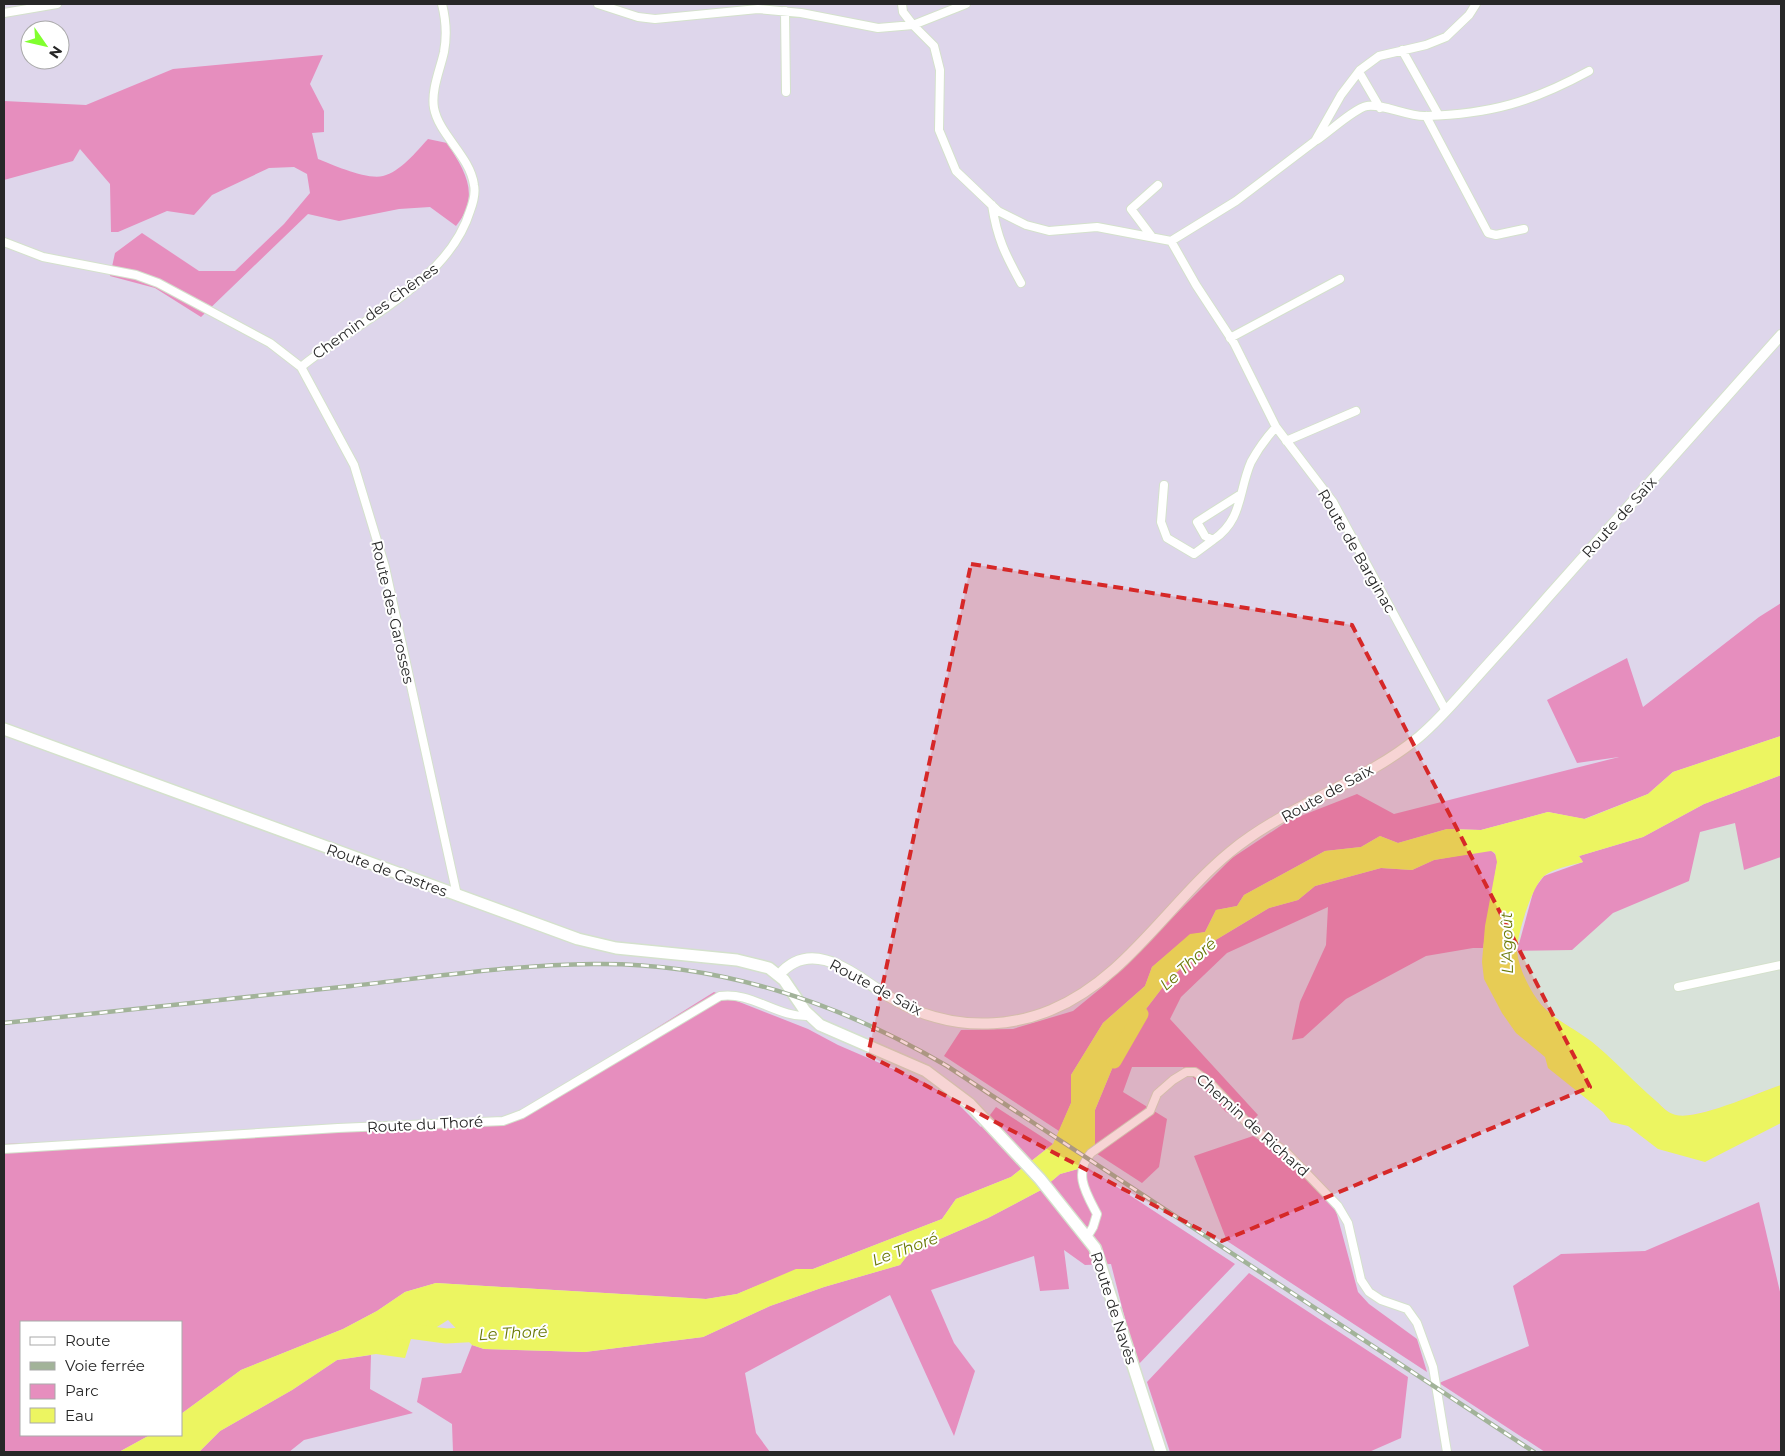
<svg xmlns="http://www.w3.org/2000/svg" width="1785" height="1456" viewBox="0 0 1785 1456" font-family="Montserrat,sans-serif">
<rect width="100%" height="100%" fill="#ded6eb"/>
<!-- industrial -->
<path fill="#d8e2d9" d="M1781,802V1085L1749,1095L1730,1105L1682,1116L1672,1114L1630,1079L1598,1046L1551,1013L1538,1000L1526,981L1517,951L1519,936L1572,865L1735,823Z"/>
<!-- green -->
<path fill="#e68ebe" d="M323,55L310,84L324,111V132L312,133L318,159C333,165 367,180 383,176C400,172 417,151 428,139L447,143C465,171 481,195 456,226L430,207L399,209L339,221L308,214L201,317L155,288L110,276L115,253L142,233L199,271H235L284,224L310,193L307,174L294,167L269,168L212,195L194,215L167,211L118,232H111L110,184L80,149L73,161L4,180V101L86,105L173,69Z
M1781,603V736L1673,772L1648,794L1584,819L1548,812L1481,830L1447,829L1398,843L1380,836L1361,847L1325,851L1244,895L1237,906L1216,910L1205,932L1190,935L1152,967L1145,986L1103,1023L1071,1075V1103L1059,1131L944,1056L961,1030L1013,1029L1073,1011L1106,984L1232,858L1288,821L1357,794L1394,814L1619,757L1577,763L1547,700L1627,658L1643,707L1759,617Z
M1781,775V857L1744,870L1735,823L1700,832L1689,881L1613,913L1572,950L1517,951L1534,889L1544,876L1583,862L1579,856L1643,837L1704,804Z
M1491,850L1498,857L1483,948H1473L1426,956L1346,999L1303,1038L1292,1040L1300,1002L1326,945L1328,907L1227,953L1181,997L1170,1019L1258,1115L1250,1123L1226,1112L1183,1067H1132L1123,1092L1167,1119L1159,1167L1142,1183L1091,1150L1095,1144V1110L1126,1035L1169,979L1209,944L1269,908L1298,900L1315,886L1381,868L1412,870L1434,860Z
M714,992L808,1029L838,1045L926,1083L956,1102L981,1127L996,1107L1053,1144L1011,1177L956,1199L942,1219L813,1269L796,1270L737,1294L706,1299L436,1283L405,1292L377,1311L343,1329L241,1370L181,1414V1322H21V1435H150L119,1452H4V1144L493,1121L517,1115Z
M1253,1136L1285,1157L1336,1211L1358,1292L1369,1304L1417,1339L1427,1372L1227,1241L1194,1156Z
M1082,1164L1235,1264L1137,1366L1111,1264L1085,1265L1064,1250L1069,1289L1040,1291L1034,1256L931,1290L954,1343L975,1371L954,1436L890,1295L745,1373L756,1433L770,1452H453L452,1424L417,1402L422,1378L461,1373L472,1345L484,1349L585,1352L703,1337L770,1306L824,1287L900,1265L910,1252L988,1218L1041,1190L1060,1174L1078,1169Z
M1759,1202L1781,1296V1452H1545L1439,1383L1529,1346L1513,1286L1561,1254L1645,1251Z
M1249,1273L1408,1377L1401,1438L1369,1452H1170L1147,1382Z
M371,1355L370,1389L413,1413L304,1440L289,1452H199L220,1431L292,1390L337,1360Z"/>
<!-- water -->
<path fill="#ecf561" d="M1781,736V775L1704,804L1643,837L1579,856L1583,862C1571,865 1553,869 1544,876C1532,886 1517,935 1517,950C1518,966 1528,986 1537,999C1551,1020 1578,1029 1597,1046C1617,1063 1635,1083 1655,1100C1660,1104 1666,1112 1673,1114C1693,1123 1759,1092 1781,1085V1123L1705,1162L1658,1149L1628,1126L1611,1122L1603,1112L1548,1068L1545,1057L1516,1033L1502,1013L1484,979L1482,962L1485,926L1497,862L1495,853L1491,851L1434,860L1412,870L1381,868L1315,886L1298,900L1269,908L1209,944L1169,979L1126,1035L1095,1110V1144L1078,1169L1060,1174L1041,1190L988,1218L910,1252L900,1265L824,1287L770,1306L703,1337L585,1352L484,1349L472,1345L448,1320L429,1332L415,1326L405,1358L376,1354L337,1360L292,1390L220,1431L199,1452H119L150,1435H181V1414L241,1370L343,1329L377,1311L405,1292L436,1283L706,1299L737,1294L796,1269H813L942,1219L956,1199L1011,1177L1053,1144L1071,1103V1075L1103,1023L1145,986L1152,967L1190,934L1205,932L1216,910L1237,906L1244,895L1325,851L1361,847L1380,836L1398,843L1447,829L1481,830L1548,812L1585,819L1648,794L1673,772Z"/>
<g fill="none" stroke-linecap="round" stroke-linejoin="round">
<!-- river -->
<path stroke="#ecf561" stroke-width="15" d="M1114,1061L1141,1014
M393,1334L409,1331L446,1336L482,1334"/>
<!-- minor casing -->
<g stroke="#d4e1cc" stroke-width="10">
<path id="minor" d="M598,4L638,17L655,19L758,9L801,13L878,28L913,25L966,4
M902,4L903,12L913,25L934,46L940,70L939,130L956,171L998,211L1026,225L1049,231L1097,227L1171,241
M785,11L786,92
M4,13L57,4
M1402,50L1438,114
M1359,72L1380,108
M1426,116L1488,233L1496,235L1524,229
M1317,140C1329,132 1355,108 1367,106C1382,103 1408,117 1426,116C1491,114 1532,102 1589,71
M992,205C997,238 1005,254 1021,283
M1152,237L1131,209L1158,185
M1171,241L1196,285L1234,343L1276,427L1333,502L1446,711
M1171,241L1236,201L1315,141L1341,95L1360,70L1379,56L1426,45L1446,37L1469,15L1476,4
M4,242L43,257L136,275L158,283L270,343L301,367L354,465L385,567L457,895
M1230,338L1340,279
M301,367C357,321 448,283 470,211C473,203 476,194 474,185C470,156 439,135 434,108C431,90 440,70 444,52C447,36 446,20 442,4
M1286,441L1356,411
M1164,485L1161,522L1167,538L1194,554L1213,540
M1241,494L1197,522L1205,536L1213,540C1243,520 1238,492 1251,462C1258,449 1266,438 1276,427
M1678,987L1781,965
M4,1149L338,1128L503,1121L522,1114L720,996C751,991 778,1018 809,1016
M1087,1237L1093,1227L1097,1214C1086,1193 1073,1173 1091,1153L1150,1111L1157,1094L1173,1080L1186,1072H1195L1208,1081L1252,1128L1286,1152L1338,1206L1348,1223L1361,1280L1369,1292L1381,1300L1407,1309L1417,1323L1433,1367L1447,1452"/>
</g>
<!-- tertiary casing -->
<g stroke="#d4e1cc" stroke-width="12">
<path id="tertiary" d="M779,975C813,935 857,977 888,996C903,1005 919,1013 935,1017C973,1028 1015,1025 1051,1010C1126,979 1169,902 1230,852C1287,805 1362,784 1419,737C1439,720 1456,700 1473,681C1498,653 1523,626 1547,598C1625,511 1703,423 1781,335"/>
</g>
<!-- secondary casing -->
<g stroke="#d4e1cc" stroke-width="14">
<path id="secondary" d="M4,729L578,939L616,948L737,960L769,968L784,980L805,1011L820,1025L926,1071L970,1104L1040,1179L1095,1248L1161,1452"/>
</g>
<!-- minor -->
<use href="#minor" stroke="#fff" stroke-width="8"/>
<!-- tertiary -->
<use href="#tertiary" stroke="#fff" stroke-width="10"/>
<!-- secondary -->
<use href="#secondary" stroke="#fff" stroke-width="11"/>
<!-- rail casing -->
<g stroke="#a2b399" stroke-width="4.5">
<path id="rail" d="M4,1023C120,1011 235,998 351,986C431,977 512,965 593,964C719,962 840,1003 947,1066L1534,1452"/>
</g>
<!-- rail -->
<use href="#rail" stroke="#fff" stroke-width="2.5" stroke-dasharray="8" stroke-linecap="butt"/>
</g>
<!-- marked area -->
<path fill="#d62828" fill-opacity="0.2" stroke="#d62828" stroke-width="4" stroke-dasharray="10 6" stroke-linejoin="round" d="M971,564L1352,625L1590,1087L1222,1241L868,1055Z"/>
<g text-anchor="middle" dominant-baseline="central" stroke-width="4" stroke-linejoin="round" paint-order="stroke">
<!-- street labels -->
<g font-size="15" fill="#272727" stroke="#fff">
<text transform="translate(375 311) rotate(-36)">Chemin des Chênes</text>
<text transform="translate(1619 517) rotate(-48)">Route de Saïx</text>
<text transform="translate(1357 551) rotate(60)">Route de Barginac</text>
<text transform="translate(393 612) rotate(77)">Route des Garosses</text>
<text transform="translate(1327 793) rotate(-29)">Route de Saïx</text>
<text transform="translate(387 870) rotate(20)">Route de Castres</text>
<text transform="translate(876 987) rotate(28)">Route de Saïx</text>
<text transform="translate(425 1124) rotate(-3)">Route du Thoré</text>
<text transform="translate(1253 1125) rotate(42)">Chemin de Richard</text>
<text transform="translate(1114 1308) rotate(72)">Route de Navès</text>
</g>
<!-- water labels -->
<g font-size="16" font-style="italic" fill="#6a7908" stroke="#fff">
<text transform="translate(1507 943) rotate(-91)">L'Agoût</text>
<text transform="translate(1188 964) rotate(-42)">Le Thoré</text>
<text transform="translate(905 1249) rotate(-20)">Le Thoré</text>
<text transform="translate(513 1333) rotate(-3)">Le Thoré</text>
</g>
</g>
<!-- border -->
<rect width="1785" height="1456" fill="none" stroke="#272727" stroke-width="10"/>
<!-- legend -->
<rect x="20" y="1321" width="162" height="115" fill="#ffffff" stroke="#a9a9a9"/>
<rect x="30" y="1337" width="25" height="8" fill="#ffffff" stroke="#a9a9a9"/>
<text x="65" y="1346" font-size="15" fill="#272727">Route</text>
<rect x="30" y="1362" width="25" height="8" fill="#a2b399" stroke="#a9a9a9"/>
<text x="65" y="1371" font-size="15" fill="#272727">Voie ferrée</text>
<rect x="30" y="1384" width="25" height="15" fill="#e68ebe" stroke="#a9a9a9"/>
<text x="65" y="1396" font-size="15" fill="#272727">Parc</text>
<rect x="30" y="1408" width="25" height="15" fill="#ecf561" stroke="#a9a9a9"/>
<text x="65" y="1421" font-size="15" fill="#272727">Eau</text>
<!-- north arrow -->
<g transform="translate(45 45) rotate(124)"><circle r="24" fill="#ffffff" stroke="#a9a9a9"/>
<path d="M0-4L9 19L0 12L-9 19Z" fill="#81ff2f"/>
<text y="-8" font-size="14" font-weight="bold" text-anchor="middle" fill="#272727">N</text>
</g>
</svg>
